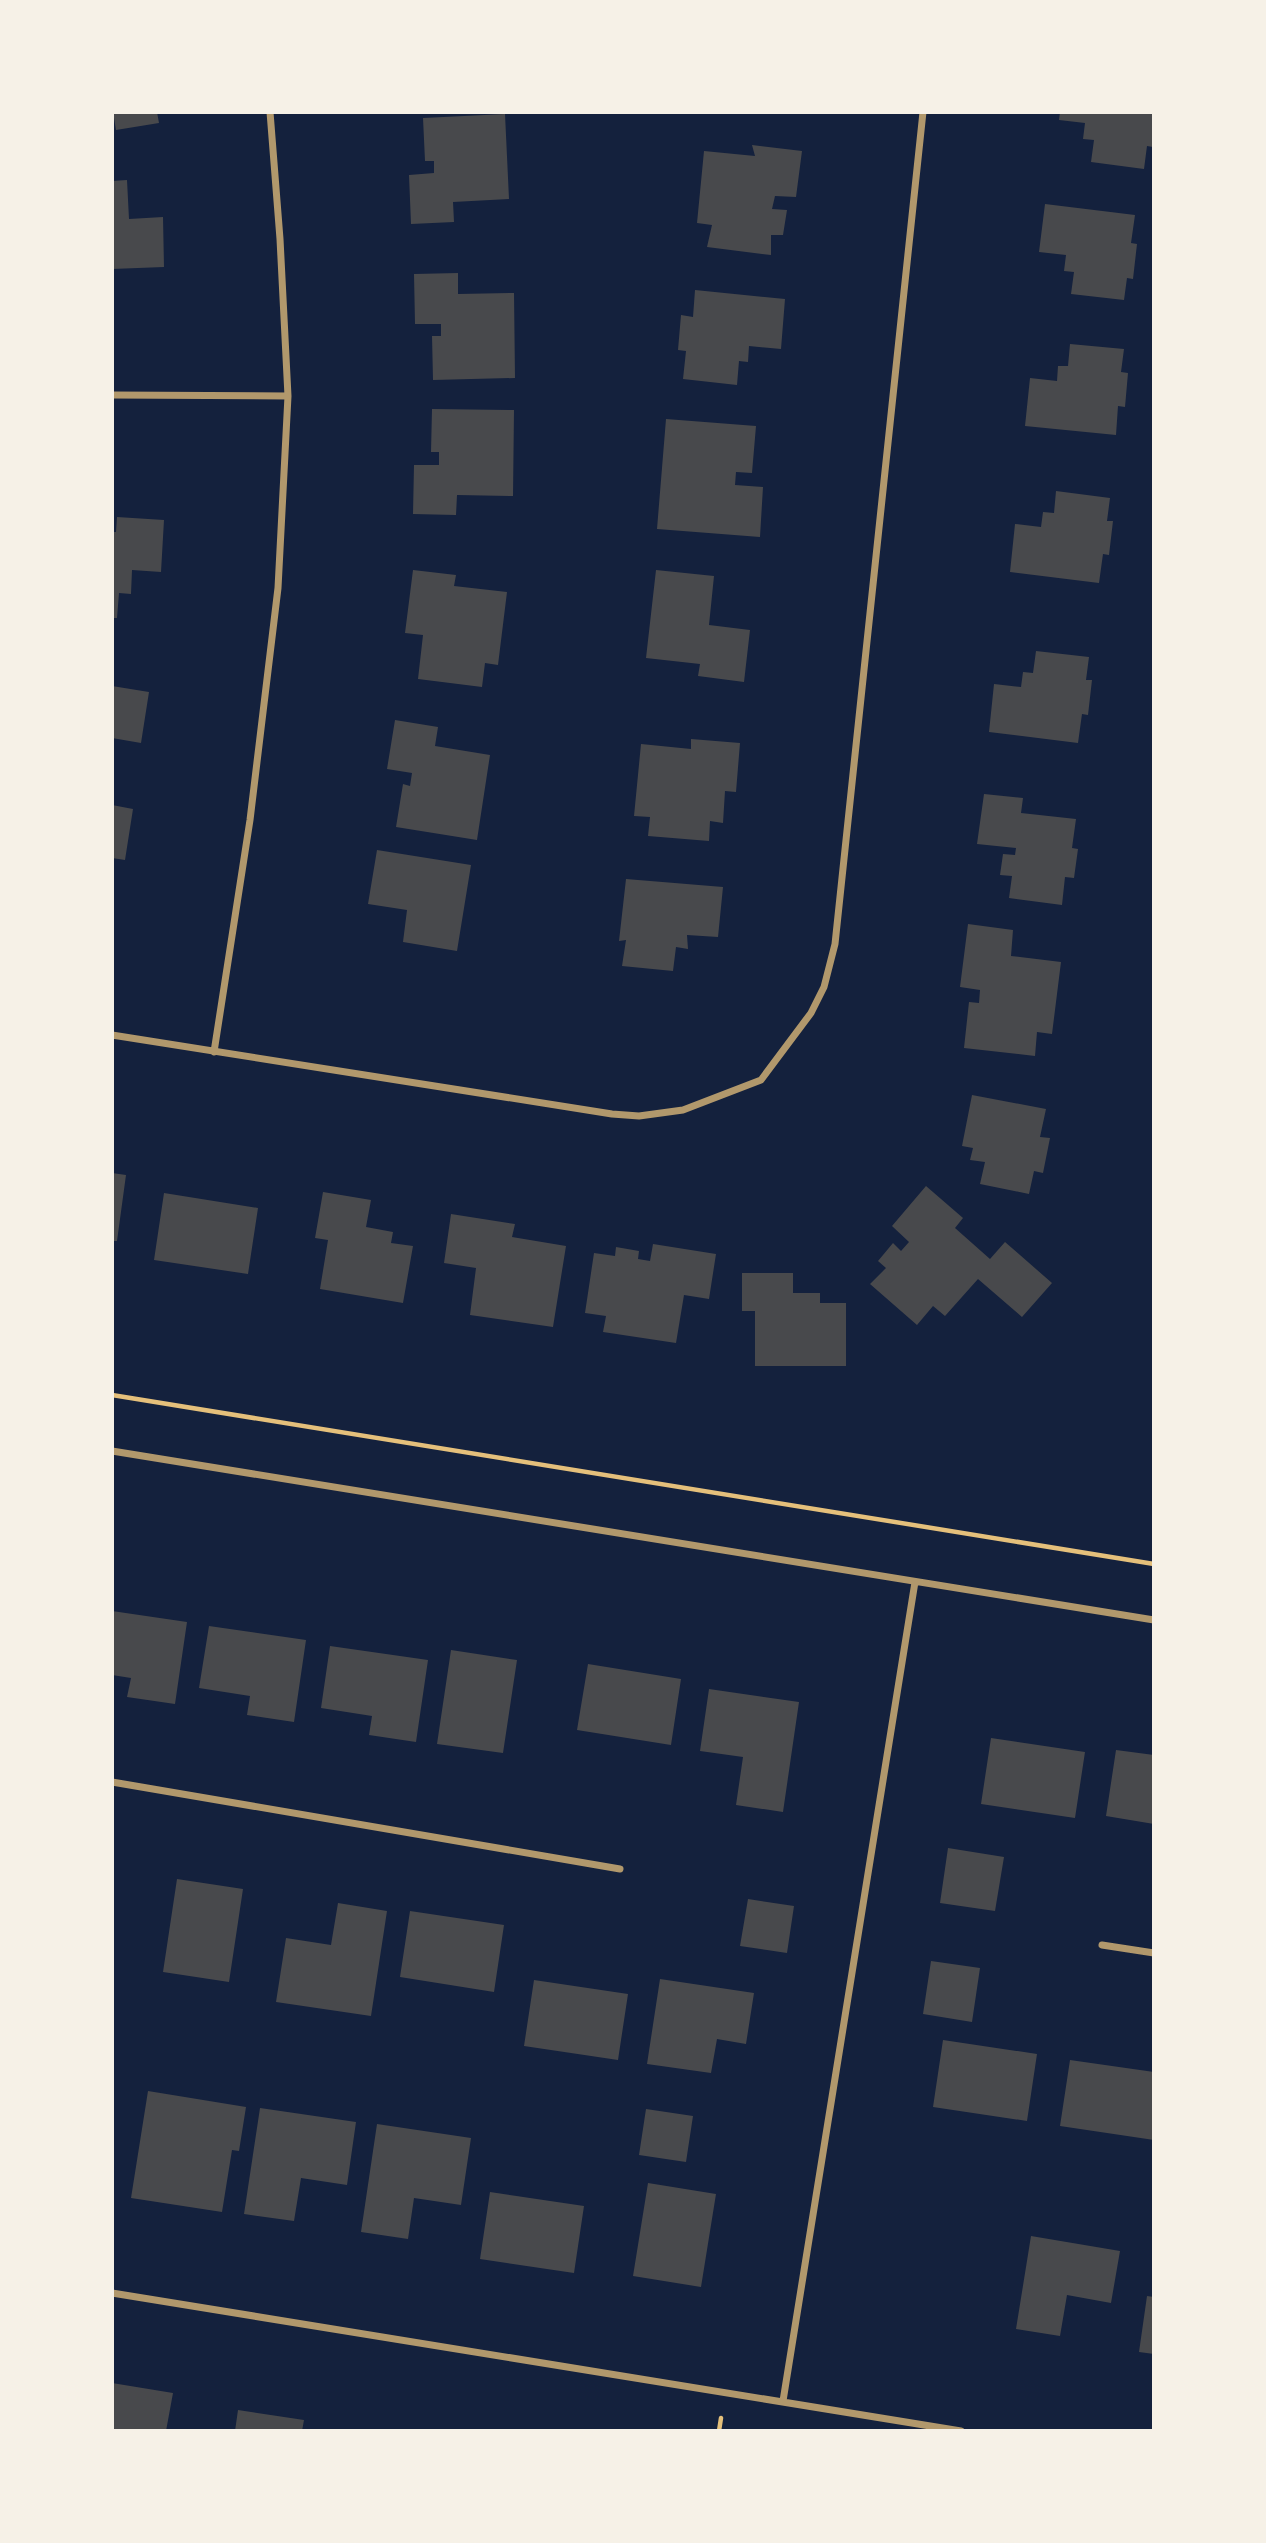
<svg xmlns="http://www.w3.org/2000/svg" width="1266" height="2543" viewBox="0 0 1266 2543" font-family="'PT Sans Narrow',sans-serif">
<rect width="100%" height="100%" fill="#14213d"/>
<!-- building -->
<path fill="#48494c" d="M113,112H157L159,123L116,130Z
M1060,112H1154L1153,147L1147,146L1144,169L1091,162L1094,140L1083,139L1085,123L1059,120Z
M505,114L509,199L453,202L454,222L411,224L409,175L434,173V161H425L423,118Z
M752,145L802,151L796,197L775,196L772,209L787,210L783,235H771V255L707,247L712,225L697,223L704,151L755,156Z
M127,180L129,219L163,217L164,267L112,269V181Z
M1045,204L1135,215L1131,243L1137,244L1133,279L1127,278L1124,300L1071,294L1074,272L1064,271L1066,255L1039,252Z
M458,273V294L514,293L515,378L433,380L432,336H441V324H415L414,274Z
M695,290L785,299L781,349L749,346L748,362L739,361L737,385L683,379L686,351L678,350L681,315L693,317Z
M1070,344L1124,349L1121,372L1128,373L1125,407L1118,406L1116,435L1025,426L1030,378L1057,381L1058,366H1068Z
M432,409L514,410L513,496L457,495L456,515L413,514L414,465H439V452H431Z
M666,419L756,426L752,473L736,472L735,485L763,487L760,537L657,529Z
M1056,491L1110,498L1107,521H1113L1109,555L1103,554L1099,583L1010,572L1015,524L1041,527L1043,512L1054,513Z
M117,517L164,520L161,572L132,570L131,594L119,593L117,618H112V532H116Z
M413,570L456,575L454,586L507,592L498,665L485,663L482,687L418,679L423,635L405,633Z
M656,570L714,576L709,625L750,630L744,682L698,676L700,664L646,658Z
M1036,651L1089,657L1086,680H1092L1088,715L1082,714L1078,743L989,732L994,684L1021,687L1023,672L1033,673Z
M112,686L149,692L141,743L112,738Z
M395,720L438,727L435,746L490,755L477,840L396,827L403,784L410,786L412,773L387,769Z
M691,739L740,743L736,792L725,791L723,823L710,821L709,841L648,836L650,817L634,816L641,744L691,749Z
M984,794L1023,798L1021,813L1076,819L1072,848L1078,849L1074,878L1065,877L1062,905L1009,898L1012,876L1000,875L1003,854L1015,855L1016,848L977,844Z
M112,805L133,809L125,860L112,858Z
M377,850L471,865L457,951L403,942L407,910L368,904Z
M626,879L723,887L718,937L687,935L688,949L676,947L673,971L622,966L626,940L619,941Z
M968,924L1013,930L1011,956L1061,962L1052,1034L1037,1032L1035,1056L964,1048L969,1002L979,1003L980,990L960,987Z
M972,1095L1046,1109L1040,1137L1050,1138L1043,1173L1034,1171L1029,1194L980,1184L985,1162L970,1160L973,1148L962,1146Z
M112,1173L126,1175L117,1241H112Z
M926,1186L963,1218L955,1228L990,1259L1005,1242L1052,1283L1022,1317L978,1279L945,1316L933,1306L917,1325L870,1284L886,1268L878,1261L893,1243L901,1251L909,1242L892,1226Z
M323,1192L371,1200L366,1227L393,1232L391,1243L413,1246L403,1303L320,1289L328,1240L315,1238Z
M164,1193L258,1208L248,1274L154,1260Z
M451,1214L515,1224L512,1237L566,1246L553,1327L470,1315L476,1268L444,1263Z
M653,1244L716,1254L709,1299L684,1295L676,1343L603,1332L606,1316L585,1313L594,1253L615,1256L616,1247L639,1251L638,1259L650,1261Z
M742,1273H793V1293H820V1303H846V1366H755V1311H742Z
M112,1611L187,1622L175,1704L127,1697L131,1678L112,1675Z
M209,1626L306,1640L294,1722L247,1715L250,1696L199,1688Z
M330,1646L428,1660L416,1742L369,1735L372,1716L321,1708Z
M451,1650L517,1660L503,1753L437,1744Z
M588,1664L681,1679L671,1745L577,1730Z
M709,1689L799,1702L783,1812L736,1805L743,1757L700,1751Z
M991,1738L1085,1752L1075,1818L981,1804Z
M1116,1750L1154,1755V1824L1106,1816Z
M948,1848L1004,1857L995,1911L940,1903Z
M177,1879L243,1889L229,1982L163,1972Z
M748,1899L794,1906L787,1953L740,1946Z
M338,1903L387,1911L371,2016L276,2002L286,1938L331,1945Z
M410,1911L504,1925L494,1992L400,1977Z
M931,1961L980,1968L972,2022L923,2014Z
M660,1979L754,1993L746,2044L717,2039L711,2073L647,2064Z
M534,1980L628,1994L618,2060L524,2046Z
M943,2040L1037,2054L1027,2121L933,2107Z
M1070,2060L1154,2072V2140L1060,2126Z
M148,2091L246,2107L239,2151L232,2150L222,2212L131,2198Z
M260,2108L356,2122L347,2185L301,2178L294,2221L244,2214Z
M646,2109L693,2116L686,2162L639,2155Z
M377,2124L471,2138L461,2205L414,2198L408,2239L361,2232Z
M648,2183L716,2194L701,2287L633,2276Z
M490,2192L584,2206L574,2273L480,2259Z
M1031,2236L1120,2251L1111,2303L1067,2295L1060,2336L1016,2329Z
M1147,2296L1154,2297V2354L1139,2352Z
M112,2383L173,2393L166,2431H112Z
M238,2410L304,2420L302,2431H235Z"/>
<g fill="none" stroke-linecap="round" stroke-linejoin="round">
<!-- path -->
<path stroke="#e5c07b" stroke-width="4.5" d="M112,1395L1154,1564
M719,2431L721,2418"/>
<!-- minor -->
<path stroke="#b1986c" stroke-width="7" d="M112,395L288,396
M112,1035L612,1114L639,1116L683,1110L761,1080L811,1013L824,987L835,944L923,112
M214,1052L250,820L278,588L288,396L280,239L270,112
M112,1451L1154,1620
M112,1782L620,1869
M1102,1945L1154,1953
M112,2293L961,2431
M783,2401L915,1582"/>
</g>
<!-- border -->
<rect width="1266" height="2543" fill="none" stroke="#f6f1e7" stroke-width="228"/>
</svg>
